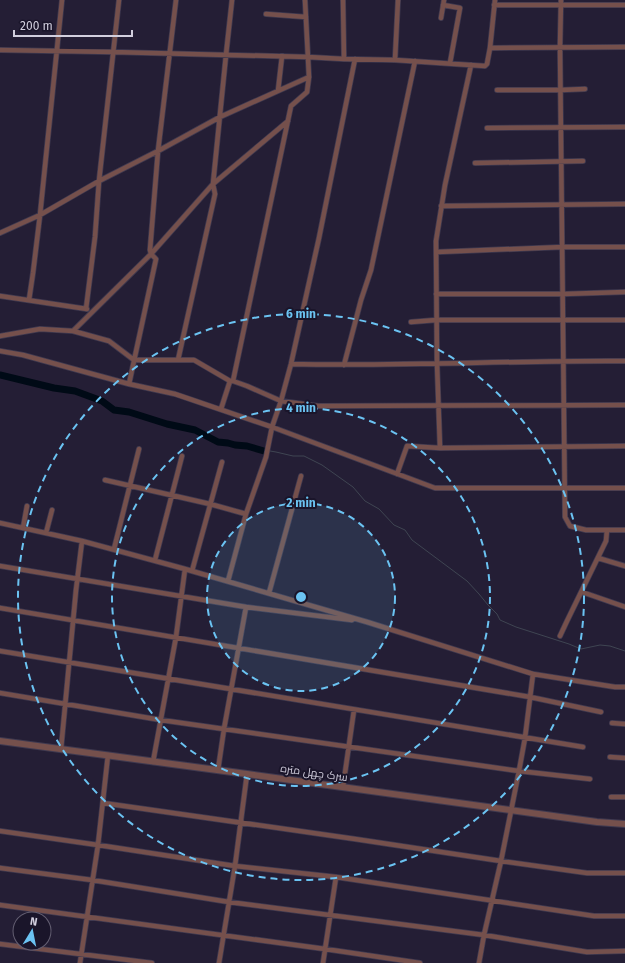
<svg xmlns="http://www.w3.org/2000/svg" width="625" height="963" viewBox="0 0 625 963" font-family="'Fira Sans',Cairo,sans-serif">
<rect width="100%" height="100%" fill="#241e35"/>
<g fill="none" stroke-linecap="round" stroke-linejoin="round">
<!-- stream -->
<path stroke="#3f4552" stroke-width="1" d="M270,451L276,452L293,456H304L322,465L353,487L365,501L379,509L394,525L405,530L412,540L467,581L479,594L488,605L497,614L500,620L516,627L569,644L581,649L600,645L610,646L625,651"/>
<!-- river -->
<path stroke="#000a16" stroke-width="7" d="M0,375L54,388L75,391L102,401L114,410L129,412L167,424L195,430L218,442L228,443L235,445L247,446L264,451"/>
<!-- minor casing -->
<g stroke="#403a50" stroke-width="6">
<path id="minor" d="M343,0L344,59
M561,0L560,47L565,517L570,526L586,530H625
M443,5L460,8L450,63
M494,5H625
M266,14L306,17
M441,18L444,0
M490,48L495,0
M0,50L113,52L308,57L344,59L395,60L485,66L487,64L490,48L625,47
M395,60L398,0
M497,90H561L585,89
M278,91L282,56
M487,128L625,127
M475,163L583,161
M441,206L625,204
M0,233L40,215L99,181L158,151L220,117L309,77
M437,252L563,247H625
M436,294H563L625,292
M0,296L87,309
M29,300L33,273L40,215L62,0
M86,309L95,237L99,181L119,0
M411,322L436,320H625
M73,331L109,341L134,360H178
M0,336L40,329L73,331L151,254L213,184L288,121
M0,351L23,355L129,384L175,394L272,427L435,488H625
M291,364C402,367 514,360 625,361
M344,365L361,300L371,270L415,61
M230,381L194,360H178L215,194L213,184L226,55L232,0
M233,381L247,386L281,401L318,406L625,405
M129,384L156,259L151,254L150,250L158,151L176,0
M221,409L230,381H233L291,106L307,92L309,77L305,0
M440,448L437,363L436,241L445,185L471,65
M397,474L407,446L440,448L625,446
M105,480L210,504L246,514
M0,523L82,541L185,569L367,622L533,674L615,687H625
M23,528L27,506
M46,533L52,510
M114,549L139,449
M598,558L625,566
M155,560L182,456
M0,566L246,607L352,620
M192,571L222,462
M228,581L246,514L266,457L272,427L281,401L291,364L319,238L355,59
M582,592L625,607
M269,593L301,476
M0,608L530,697L601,712
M560,636L567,621L606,541L607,530
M0,651L583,747
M0,693L161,720L224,729L519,771L590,779
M612,723L625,724
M61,749L76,590L82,541
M610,757L625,758
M153,762L176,637L185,569
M218,770L224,729L246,607
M343,787L354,710
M611,797H625
M103,803L355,839L501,861L587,873H625
M0,831L98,845L235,866L336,877L594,916H625
M0,868L92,880L229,902L484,935L587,952L625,951
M0,905L325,949L420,963
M0,944L152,963
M80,963L98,845L108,755
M219,963L235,866L247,774
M323,963L336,877
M479,963L484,935L501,861L519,771L525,738L533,674"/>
</g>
<!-- tertiary casing -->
<g stroke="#403a50" stroke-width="8">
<path id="tertiary" d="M0,741L247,774L597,822L625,824"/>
</g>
<!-- minor -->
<use href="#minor" stroke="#75504c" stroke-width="4.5"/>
<!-- tertiary -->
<use href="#tertiary" stroke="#75504c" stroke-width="6"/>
</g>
<!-- distance rings -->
<circle cx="301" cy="597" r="94" fill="#6bc3f2" fill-opacity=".12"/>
<g fill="none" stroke="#6bc3f2" stroke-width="2" stroke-dasharray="7 5">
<circle cx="301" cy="597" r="94"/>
<circle cx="301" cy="597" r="189"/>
<circle cx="301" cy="597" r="283"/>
</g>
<g text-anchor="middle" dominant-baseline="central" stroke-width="4" stroke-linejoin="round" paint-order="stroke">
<!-- street labels -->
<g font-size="11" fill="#d2cfde" stroke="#1a152a">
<text transform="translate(314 773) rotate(8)">سرک چهل متره</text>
</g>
</g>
<circle cx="301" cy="597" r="6" fill="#6bc3f2" stroke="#1a152a" stroke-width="2"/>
<g font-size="12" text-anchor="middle" font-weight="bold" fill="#6bc3f2" stroke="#1a152a" stroke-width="4" stroke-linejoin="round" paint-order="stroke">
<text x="301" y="318">6 min</text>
<text x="301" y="412">4 min</text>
<text x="301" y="507">2 min</text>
</g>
<!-- north arrow -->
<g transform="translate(32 931) rotate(10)"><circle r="19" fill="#1a152a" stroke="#645f72"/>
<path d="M0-3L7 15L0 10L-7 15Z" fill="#6bc3f2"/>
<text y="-6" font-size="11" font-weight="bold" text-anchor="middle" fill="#d2cfde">N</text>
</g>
<!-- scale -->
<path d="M14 30v6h118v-6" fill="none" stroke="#d2cfde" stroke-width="2"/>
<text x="20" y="30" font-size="12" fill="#d2cfde" stroke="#1a152a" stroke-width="3" paint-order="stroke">200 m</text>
</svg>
